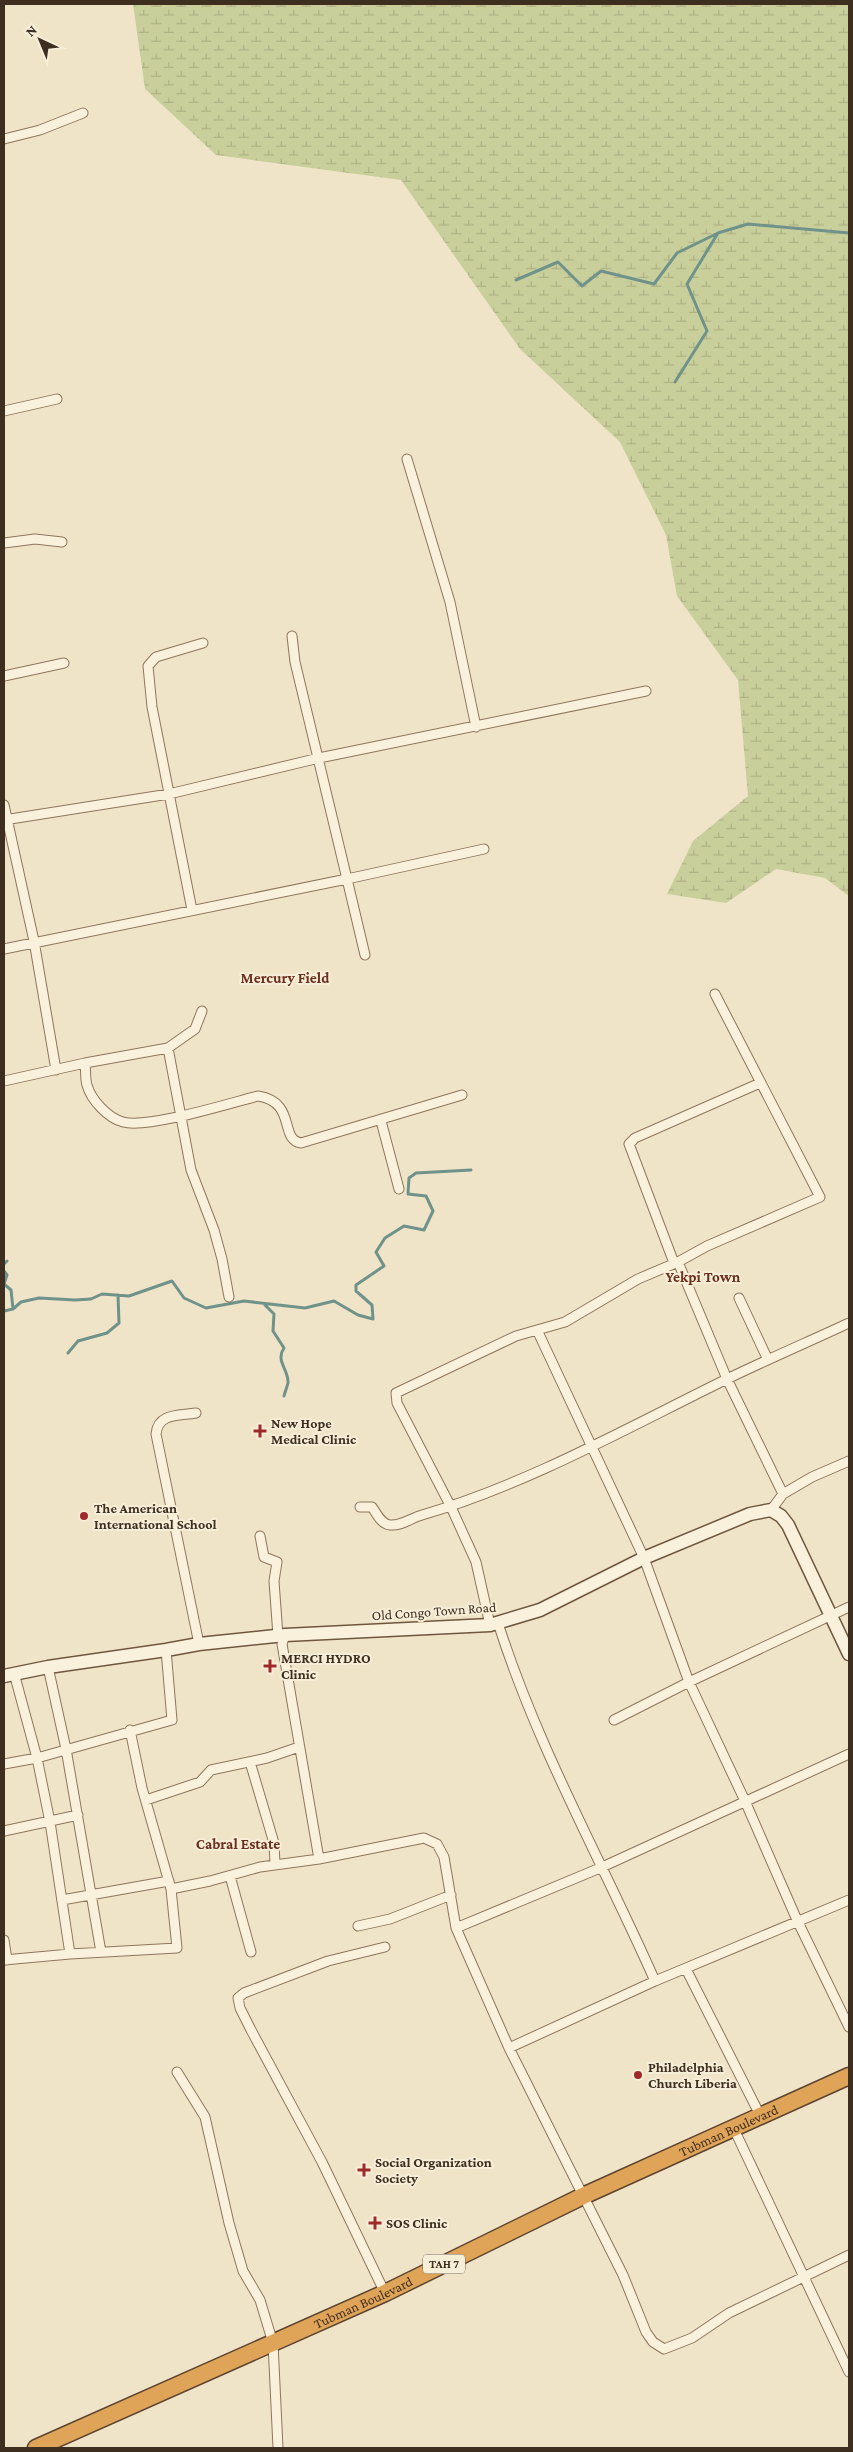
<svg xmlns="http://www.w3.org/2000/svg" width="853" height="2452" viewBox="0 0 853 2452" font-family="'Crimson Pro',serif">
<defs>
<pattern id="wetland-marsh" width="20" height="14" patternUnits="userSpaceOnUse" patternTransform="scale(1.25)"><rect width="20" height="14" fill="#c9cf9b"/><path d="M1 5h8M5 5V1M11 12h8M15 12V8" fill="none" stroke="#aeb285"/></pattern>
</defs>
<rect width="100%" height="100%" fill="#f0e4c8"/>
<!-- wetland -->
<path fill="url(#wetland-marsh)" d="M133,4H849V896L825,878L776,869L726,903L667,894L693,841L748,796L738,680L677,596L666,535L620,442L520,349L401,180L216,155L145,89Z"/>
<g fill="none" stroke-linecap="round" stroke-linejoin="round">
<!-- stream -->
<path stroke="#6f938a" stroke-width="3" d="M516,280L558,262L582,286L601,271L654,284L677,253L718,233L748,224L849,233
M675,382L707,331L687,284L718,233
M4,1264L7,1261
M4,1271L7,1275L4,1284L11,1290L13,1309
M265,1305L274,1314L273,1331L284,1348C275,1361 289,1370 288,1383C287,1387 285,1392 284,1396
M4,1311L13,1309L21,1302L39,1298L75,1300L91,1299L102,1294L129,1296L172,1281L184,1298L206,1308L244,1301L305,1308L334,1301L358,1315L373,1319L372,1305L356,1291V1285L384,1266L376,1252L385,1238L404,1226L424,1230L433,1211L426,1196L408,1194L409,1178L416,1173L471,1170
M68,1353L78,1341L107,1333L119,1323L118,1295"/>
<!-- street casing -->
<g stroke="#8d765c" stroke-width="11">
<path id="street" d="M4,139L40,130L83,113
M4,411L57,399
M407,459L450,602L476,727
M4,543L35,539L62,542
M292,636L295,662L347,879L484,849
M4,676L64,663
M4,805L34,941L56,1070
M4,820L169,794L319,758L646,691
M192,910L152,707L148,666L156,657L203,643
M4,949L347,879L365,955
M168,1048L191,1170L214,1230L222,1259L229,1297
M85,1063L168,1048L195,1029L202,1011
M4,1081L85,1063C86,1070 85,1079 87,1085C91,1100 108,1118 123,1122C148,1129 230,1103 258,1096C297,1102 279,1140 301,1143L462,1095
M381,1121L399,1189
M678,1262L727,1379L783,1494
M674,1263L629,1144L635,1138L760,1083
M739,1298L768,1360
M537,1330L565,1322L638,1279L678,1262L707,1246L820,1197L715,994
M196,1413C178,1416 158,1413 156,1434L199,1644
M360,1507H372C377,1514 381,1524 390,1525C402,1526 411,1518 422,1515C528,1484 627,1428 725,1380C766,1360 808,1342 849,1323
M771,1510L783,1494L812,1477L849,1461
M260,1536L264,1557L277,1562L274,1581L278,1636
M498,1623C538,1749 602,1861 655,1981
M490,1625L476,1562L451,1507L397,1403L396,1393L516,1336L537,1330L644,1558L689,1682L745,1801L797,1920L849,2027
M285,1635L282,1644L319,1859L424,1838L437,1844L444,1857L456,1928L509,2048L623,2275L646,2332L653,2342L664,2349L692,2338L729,2313L849,2255
M48,1667L66,1749L101,1952
M14,1673L37,1758L50,1822L70,1954
M614,1720L689,1682L849,1607
M250,1762L274,1843L275,1864
M4,1764L37,1758L172,1720L166,1650
M146,1800L200,1782L211,1770L267,1758L299,1747
M4,1831L78,1815
M230,1876L251,1952
M171,1889L210,1881L260,1867L319,1859
M62,1900L169,1881
M358,1926L390,1919L451,1895
M456,1928L600,1868L849,1754
M4,1940L7,1960
M385,1947L328,1961L244,1993L238,1998L240,2008L251,2030L322,2162L385,2293
M4,1960L70,1954L177,1948L171,1889L142,1788L130,1730
M686,1969L760,2115
M509,2048L655,1981L849,1900
M177,2072L205,2117L229,2223L243,2271L260,2300L273,2343L278,2448
M733,2127L849,2372"/>
</g>
<!-- secondary casing -->
<g stroke="#6f573f" stroke-width="15">
<path id="secondary" d="M4,1676L48,1667L166,1650L199,1644L285,1635L490,1625L540,1610L644,1558L750,1514L771,1510L781,1516L788,1525L849,1654"/>
</g>
<!-- highway casing -->
<g stroke="#5b4430" stroke-width="19">
<g id="highway">
<path id="s1" d="M36,2448L385,2293L583,2196L849,2076"/>
</g>
</g>
<!-- street -->
<use href="#street" stroke="#faf1dc" stroke-width="9"/>
<!-- secondary -->
<use href="#secondary" stroke="#faf1dc" stroke-width="12"/>
<!-- highway -->
<use href="#highway" stroke="#e0a458" stroke-width="16"/>
</g>
<!-- markers -->
<g fill="#9e2a2b" stroke="#f7eed8" stroke-width="2">
<path d="M257.5 1423.5h5v5h5v5h-5v5h-5v-5h-5v-5h5z"/>
<circle cx="84" cy="1516" r="5"/>
<path d="M267.5 1658.5h5v5h5v5h-5v5h-5v-5h-5v-5h5z"/>
<circle cx="638" cy="2075" r="5"/>
<path d="M361.5 2162.5h5v5h5v5h-5v5h-5v-5h-5v-5h5z"/>
<path d="M372.5 2215.5h5v5h5v5h-5v5h-5v-5h-5v-5h5z"/>
</g>
<g text-anchor="middle" dominant-baseline="central" stroke-width="4" stroke-linejoin="round" paint-order="stroke">
<!-- shield labels -->
<rect fill="#f7eed8" stroke="#756857" stroke-width="1" x="423" y="2254.5" width="42" height="19" rx="4"/>
<g font-size="12" font-weight="bold" fill="#3d2e20">
<text x="444" y="2264">TAH 7</text>
</g>
<!-- poi labels -->
<g font-size="14" font-weight="bold" fill="#3d2e20" stroke="#f7eed8" text-anchor="start">
<text x="271" y="1423">New Hope<tspan x="271" dy="16">Medical Clinic</tspan></text>
<text x="94" y="1508">The American<tspan x="94" dy="16">International School</tspan></text>
<text x="281" y="1658">MERCI HYDRO<tspan x="281" dy="16">Clinic</tspan></text>
<text x="648" y="2067">Philadelphia<tspan x="648" dy="16">Church Liberia</tspan></text>
<text x="375" y="2162">Social Organization<tspan x="375" dy="16">Society</tspan></text>
<text x="386" y="2223">SOS Clinic</text>
</g>
<!-- street labels -->
<g font-size="14" fill="#3d2e20" stroke="#f7eed8">
<text transform="translate(434 1611) rotate(-4)">Old Congo Town Road</text>
<text stroke="none"><textPath href="#s1" startOffset="762">Tubman Boulevard</textPath></text>
<text stroke="none"><textPath href="#s1" startOffset="358">Tubman Boulevard</textPath></text>
</g>
<!-- neighbourhood labels -->
<g font-size="15" font-weight="bold" fill="#6b2e1e" stroke="#f7eed8">
<text x="285" y="978">Mercury Field</text>
<text x="703" y="1277">Yekpi Town</text>
<text x="238" y="1844">Cabral Estate</text>
</g>
</g>
<!-- border -->
<rect width="853" height="2452" fill="none" stroke="#3d2e20" stroke-width="10"/>
<!-- north arrow -->
<g transform="translate(40 40) rotate(316)" stroke="#f7eed8" stroke-width="4" paint-order="stroke">
<path d="M0-4L9 19L0 12L-9 19Z" fill="#3d2e20"/>
<text y="-8" font-size="14" font-weight="bold" text-anchor="middle" fill="#3d2e20">N</text>
</g>
</svg>
